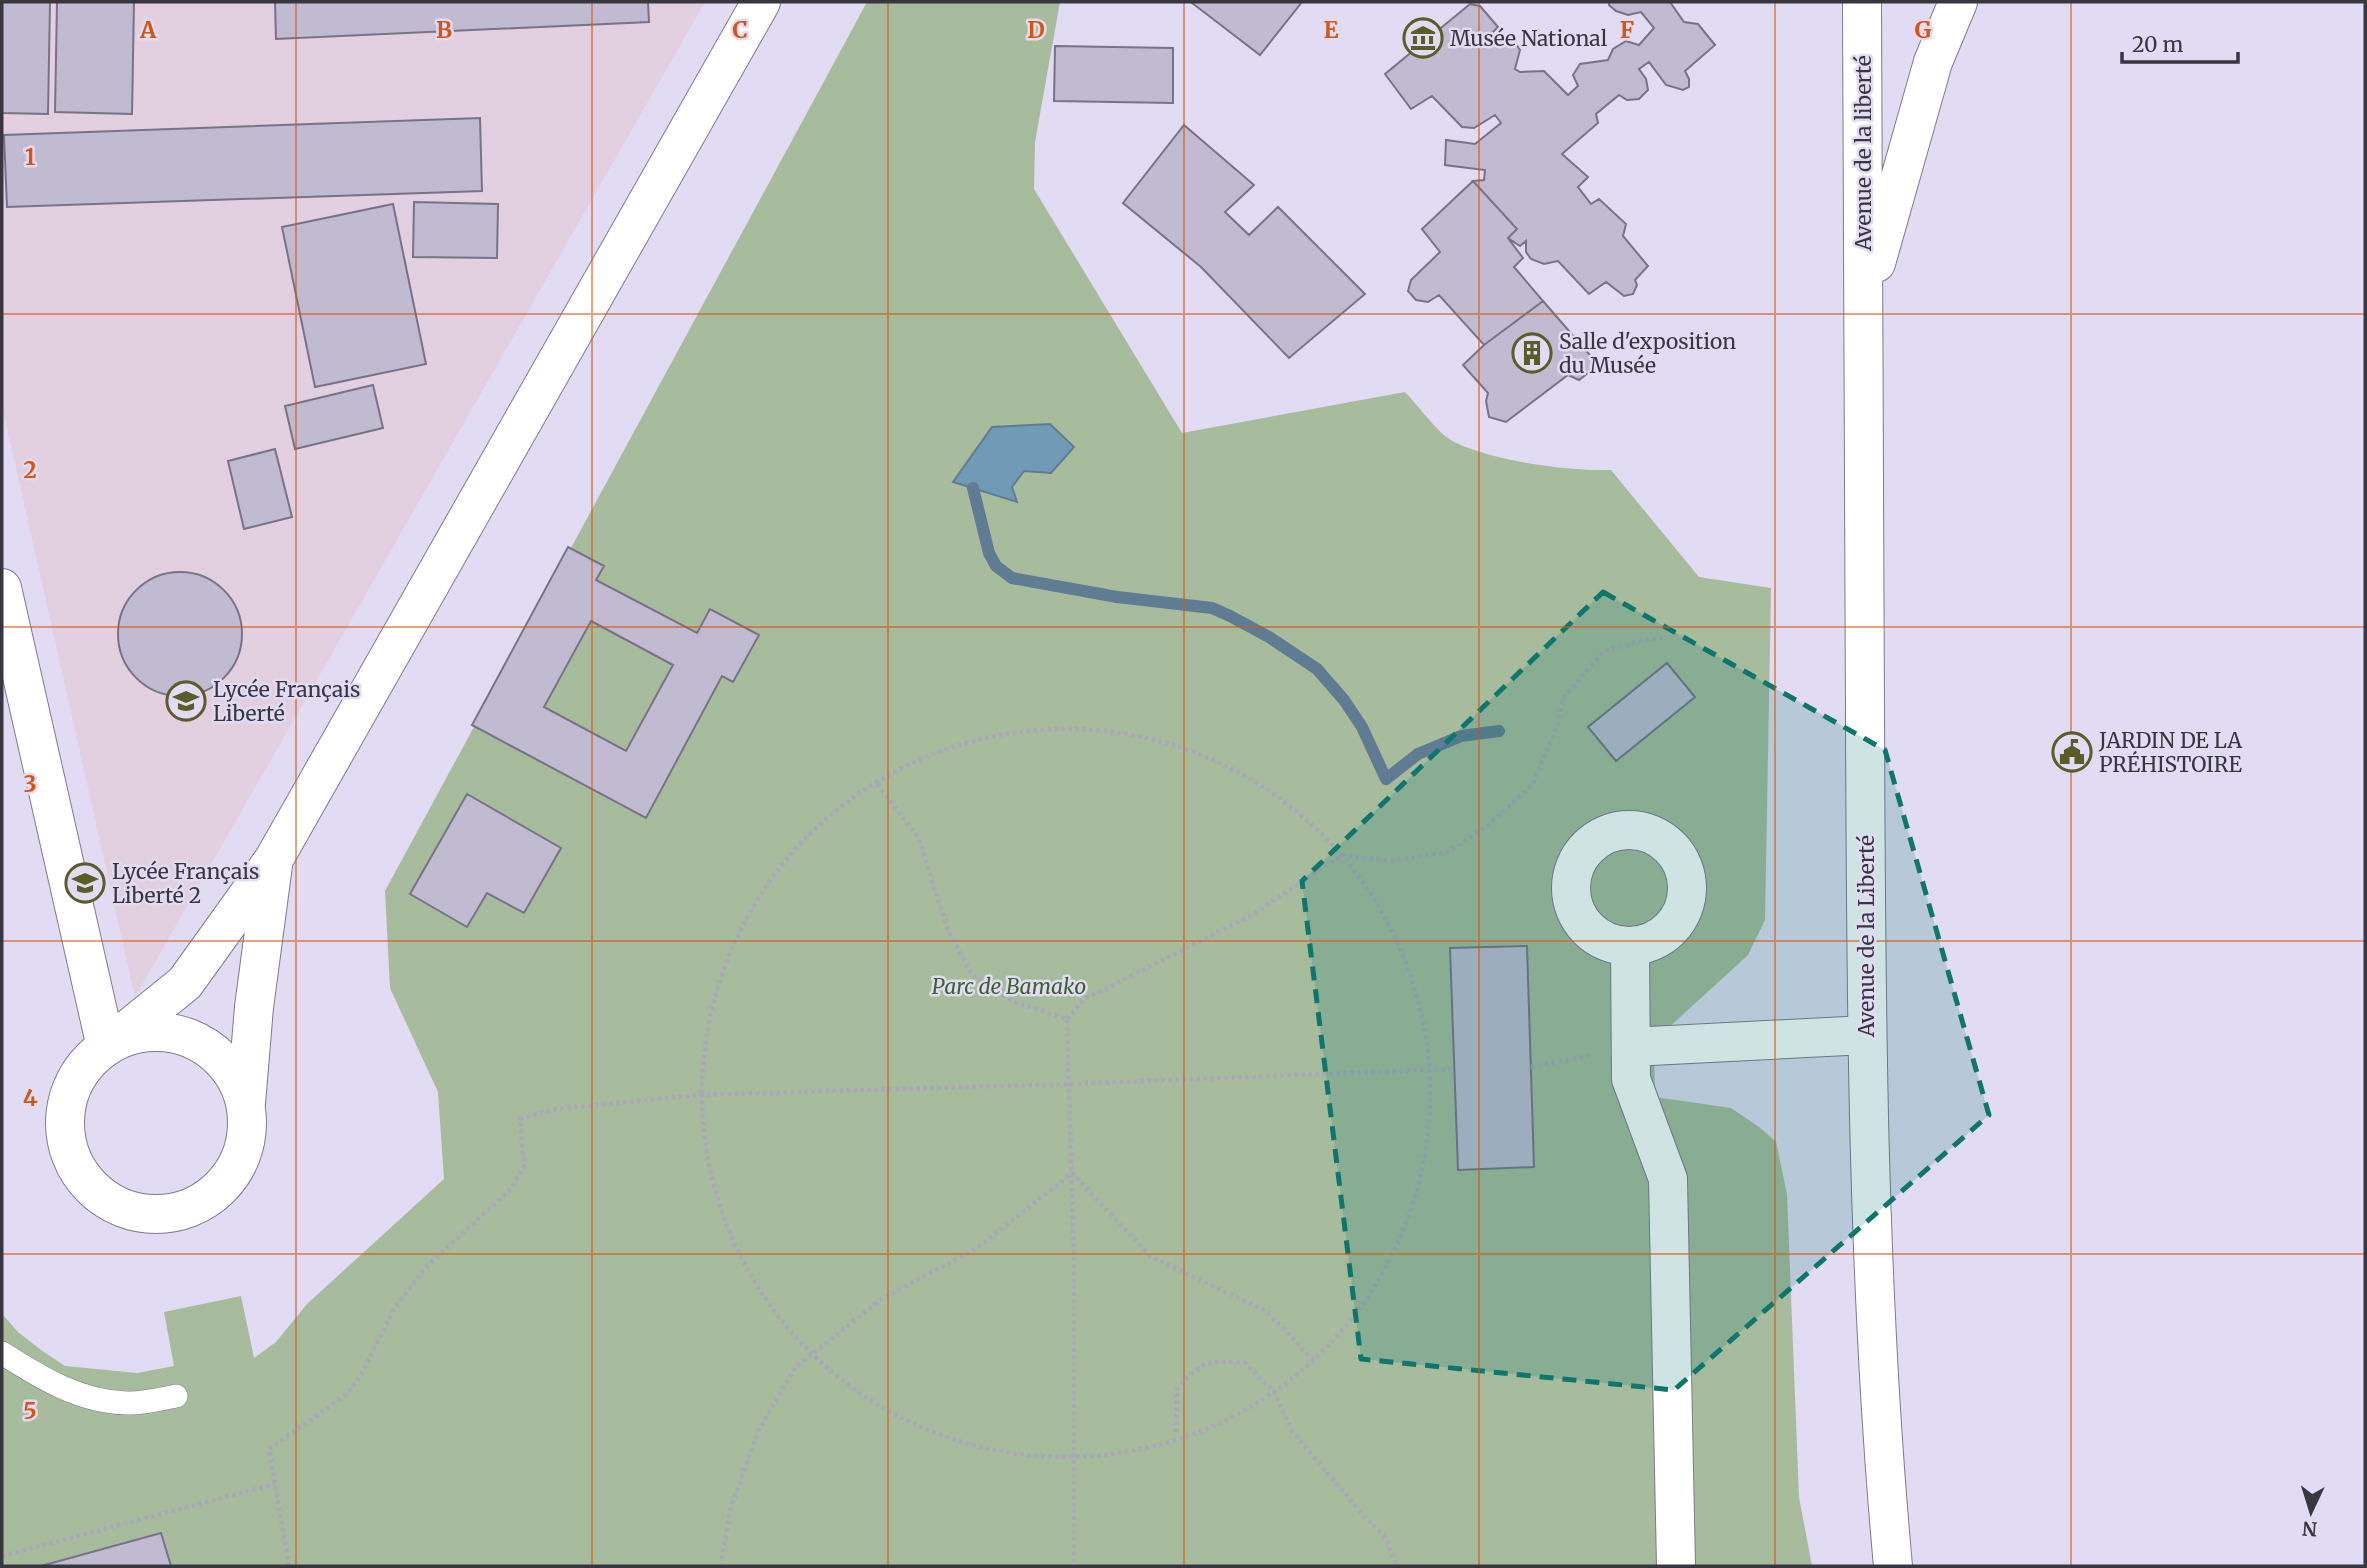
<svg xmlns="http://www.w3.org/2000/svg" width="2367" height="1568" viewBox="0 0 2367 1568" font-family="Merriweather,serif">
<rect width="100%" height="100%" fill="#e1dcf3"/>
<!-- education -->
<path fill="#e2cfdf" d="M2,2H705L135,997L2,405Z"/>
<!-- green -->
<path fill="#a7bb9d" d="M867,2H1060L1035,142L1034,189L1182,433L1405,392C1417,404 1437,432 1451,440C1488,461 1568,471 1611,470L1699,577L1771,588L1765,920L1748,955L1654,1041L1655,1097L1731,1108L1759,1127L1776,1142L1787,1194L1799,1497L1812,1566H2V1314L18,1332L41,1350L65,1366L137,1373L174,1366L164,1312L241,1296L254,1358L276,1342L307,1304L444,1179L438,1092L390,988L385,891Z"/>
<!-- water -->
<path fill="#719ab6" stroke="#607c92" stroke-width="2" d="M1050,424L1074,447L1051,473L1024,471L1012,487L1017,502L953,482L992,427Z"/>
<g fill="none" stroke-linecap="round" stroke-linejoin="round">
<!-- stream -->
<path stroke="#607c92" stroke-width="12" d="M973,488L989,553L996,566L1012,578L1117,597L1212,608L1230,616L1269,637L1317,669L1344,700L1362,727L1386,779L1418,754L1461,736L1499,731"/>
</g>
<!-- building -->
<path fill="#c0bbd1" stroke="#787387" stroke-width="2" fill-rule="evenodd" d="M2,2H50L48,114L2,113Z
M57,2H134L132,114L55,112Z
M275,2H648L649,22L276,39Z
M1193,2H1302L1260,55L1192,3Z
M1609,2H1670L1684,22L1698,24L1715,45L1685,71L1689,79V87L1683,90L1666,85L1649,62L1639,69L1646,79L1648,90L1639,99L1627,100L1619,95L1596,114L1598,123L1562,154L1588,177L1578,187L1591,204L1599,199L1626,224L1623,236L1648,266L1635,280L1637,285L1633,294L1624,296L1606,282L1589,294L1558,261L1544,264L1531,259L1526,252V241L1520,246L1508,238L1517,229L1473,181L1484,180L1485,170L1445,165L1446,140L1475,144L1501,123L1495,115L1474,128L1462,127L1432,96L1411,109L1385,74L1470,4L1480,6L1498,27L1489,36L1498,44L1506,41L1516,44L1520,50L1515,69L1520,72L1544,71L1568,95L1578,86L1573,75L1580,64L1608,60L1613,49L1626,41L1639,45L1654,28L1641,12L1628,15L1616,11L1609,5Z
M1055,46L1173,48V103L1054,101Z
M480,118L482,191L7,207L4,135Z
M1184,125L1254,185L1225,212L1249,235L1278,207L1365,294L1289,358L1201,267L1123,203Z
M1473,181L1517,229L1508,238L1523,258L1514,267L1543,301L1484,345L1439,295L1428,302L1416,300L1408,291L1411,280L1440,252L1422,229Z
M414,202L498,204L497,258L413,257Z
M393,204L426,364L315,387L282,227Z
M1543,301L1596,362L1589,372L1579,380L1568,375L1506,422L1489,417L1486,401L1488,393L1463,365L1484,345Z
M373,385L383,428L295,449L285,406Z
M275,449L292,517L244,529L228,461Z
M568,547L604,566L596,580L697,633L710,609L759,635L733,682L722,676L646,818L472,725ZM591,621L673,665L626,751L544,707Z
M118 634a62 62 0 1 1 124 0a62 62 0 1 1-124 0Z
M1667,663L1695,697L1616,761L1588,727Z
M467,794L561,848L524,913L487,893L467,927L410,894Z
M1527,946L1534,1167L1458,1170L1450,948Z
M161,1533L171,1566H41Z"/>
<g fill="none" stroke-linecap="round" stroke-linejoin="round">
<!-- lane casing -->
<g stroke="#7e7a8e" stroke-width="24">
<path id="lane" d="M2,1353C41,1378 80,1402 127,1403C143,1404 160,1399 176,1396"/>
</g>
<!-- street casing -->
<g stroke="#7e7a8e" stroke-width="40">
<path id="street" d="M2,588L106,1047
M1571 888a58 58 0 1 1 116 0a58 58 0 1 1-116 0Z
M1630,946L1631,1079L1668,1179L1676,1566
M65 1123a91 91 0 1 1 182 0a91 91 0 1 1-182 0Z
M1631,1047L1866,1035"/>
</g>
<!-- secondary casing -->
<g stroke="#7e7a8e" stroke-width="40">
<path id="secondary" d="M106,1047L185,983L274,859L761,2
M246,1103L254,1007L273,865"/>
</g>
<!-- highway casing -->
<g stroke="#7e7a8e" stroke-width="40">
<path id="highway" d="M1862,2C1863,240 1864,479 1865,718C1866,1001 1867,1284 1893,1566
M1876,263L1933,62L1958,2"/>
</g>
<!-- path -->
<path stroke="#aba7b9" stroke-width="4.5" stroke-dasharray="3.5 3.5" stroke-linecap="butt" d="M702 1093a364 364 0 1 1 728 0a364 364 0 1 1-728 0Z
M877,784L918,837L948,930L972,975L1014,1002L1067,1019L1074,1261V1566
M1067,1019L1083,1000L1252,915L1342,855L1390,861L1448,852L1487,826L1533,784L1559,721L1563,699L1604,651L1644,640L1663,638
M1531,1067L1592,1055
M1176,1432L1177,1389C1204,1359 1207,1361 1245,1363L1274,1392L1293,1432L1365,1517L1385,1537L1397,1566
M2,1556L275,1484
M289,1566L269,1449L347,1394L360,1377L393,1311L425,1268L511,1189L524,1166L520,1119L556,1109L698,1095L1070,1084L1454,1069
M722,1566V1556L730,1510L758,1431L795,1368L881,1299L976,1249L1072,1173L1150,1256L1266,1311L1315,1362"/>
<!-- lane -->
<use href="#lane" stroke="#fff" stroke-width="23"/>
<!-- street -->
<use href="#street" stroke="#fff" stroke-width="38"/>
<!-- secondary -->
<use href="#secondary" stroke="#fff" stroke-width="38"/>
<!-- highway -->
<use href="#highway" stroke="#fff" stroke-width="38"/>
</g>
<!-- marked area -->
<path fill="#0f766e" fill-opacity="0.2" stroke="#0f766e" stroke-width="5" stroke-dasharray="14 9" stroke-linejoin="round" d="M1603,592L1885,750L1989,1115L1674,1390L1361,1359L1302,881Z"/>
<!-- grid -->
<path fill="none" stroke="#d65611" stroke-width="2" stroke-opacity="0.55" d="M296,2V1566M592,2V1566M888,2V1566M1184,2V1566M1479,2V1566M1775,2V1566M2071,2V1566M2,314H2365M2,627H2365M2,941H2365M2,1254H2365"/>
<!-- icons -->
<defs>
<g id="museum-ring" transform="scale(2.0125)"><circle r="9.5" fill="#e1dcf3" stroke="#5c5c29" stroke-width="1.5"/><path d="M0-6L6-3V-2H-6V-3ZM-5-1h2V3h-2ZM-1-1h2V3h-2ZM3-1h2V3H3ZM-6 4H6V6H-6Z" fill="#5c5c29"/></g>
<g id="building-ring" transform="scale(2.0125)"><circle r="9.5" fill="#e1dcf3" stroke="#5c5c29" stroke-width="1.5"/><path d="M-4-6H4V6H1V3H-1V6H-4ZM-2.5-4.3h1.7v1.8h-1.7ZM.8-4.3h1.7v1.8H.8ZM-2.5-1h1.7V.8h-1.7ZM.8-1h1.7V.8H.8Z" fill="#5c5c29"/></g>
<g id="university-ring" transform="scale(2.0125)"><circle r="9.5" fill="#e1dcf3" stroke="#5c5c29" stroke-width="1.5"/><path d="M0-5L7-2L0 1L-7-2ZM-4 1L0 2.5L4 1V4Q0 6-4 4Z" fill="#5c5c29"/></g>
<g id="civic-ring" transform="scale(2.0125)"><circle r="9.5" fill="#e1dcf3" stroke="#5c5c29" stroke-width="1.5"/><path d="M-.6-6.5H3V-4.5H.6V-3L4-1V1h2V6H-6V1h2V-1L-.6-3ZM-1.2 2.5V6h2.4V2.5Z" fill="#5c5c29"/></g>
<g id="school-ring" transform="scale(2.0125)"><circle r="9.5" fill="#e1dcf3" stroke="#5c5c29" stroke-width="1.5"/><path d="M0-5L7-2L0 1L-7-2ZM-4 1L0 2.5L4 1V4Q0 6-4 4Z" fill="#5c5c29"/></g>
</defs>
<g fill-rule="evenodd">
<use href="#museum-ring" x="1423" y="38"/>
<use href="#building-ring" x="1532" y="353"/>
<use href="#university-ring" x="186" y="701"/>
<use href="#civic-ring" x="2072" y="752"/>
<use href="#school-ring" x="85" y="883"/>
</g>
<g text-anchor="middle" dominant-baseline="central" stroke-width="5" stroke-linejoin="round" paint-order="stroke">
<!-- poi labels -->
<g font-size="21" fill="#38363f" stroke="#e1dcf3" text-anchor="start">
<text x="1450" y="38">Musée National</text>
<text x="1559" y="341">Salle d'exposition<tspan x="1559" dy="24">du Musée</tspan></text>
<text x="213" y="689">Lycée Français<tspan x="213" dy="24">Liberté</tspan></text>
<text x="2099" y="740">JARDIN DE LA<tspan x="2099" dy="24">PRÉHISTOIRE</tspan></text>
<text x="112" y="871">Lycée Français<tspan x="112" dy="24">Liberté 2</tspan></text>
</g>
<!-- street labels -->
<g font-size="21" fill="#38363f" stroke="#e1dcf3">
<text transform="translate(1863 153) rotate(-90)">Avenue de la liberté</text>
<text transform="translate(1866 936) rotate(-90)">Avenue de la Liberté</text>
</g>
<!-- park labels -->
<g font-size="21" font-style="italic" fill="#3e612b" stroke="#e1dcf3">
<text x="1009" y="986">Parc de Bamako</text>
</g>
</g>
<g font-size="23" text-anchor="middle" font-weight="bold" fill="#d65611" stroke="#e1dcf3" stroke-width="5" stroke-linejoin="round" paint-order="stroke">
<text x="148" y="38">A</text>
<text x="444" y="38">B</text>
<text x="740" y="38">C</text>
<text x="1036" y="38">D</text>
<text x="1331" y="38">E</text>
<text x="1627" y="38">F</text>
<text x="1923" y="38">G</text>
<text x="30" y="165">1</text>
<text x="30" y="478">2</text>
<text x="30" y="792">3</text>
<text x="30" y="1106">4</text>
<text x="30" y="1419">5</text>
</g>
<!-- border -->
<rect width="2367" height="1568" fill="none" stroke="#38363f" stroke-width="7"/>
<!-- north arrow -->
<g transform="translate(2311 1512) rotate(184)" stroke="#e1dcf3" stroke-width="5" paint-order="stroke">
<path d="M0-5L12 26L0 18L-12 26Z" fill="#38363f"/>
<text y="-10" font-size="19" font-weight="bold" text-anchor="middle" fill="#38363f">N</text>
</g>
<!-- scale -->
<path d="M2122 52v10h116v-10" fill="none" stroke="#38363f" stroke-width="3.5"/>
<text x="2132" y="52" font-size="21" fill="#38363f" stroke="#e1dcf3" stroke-width="5" paint-order="stroke">20 m</text>
</svg>
